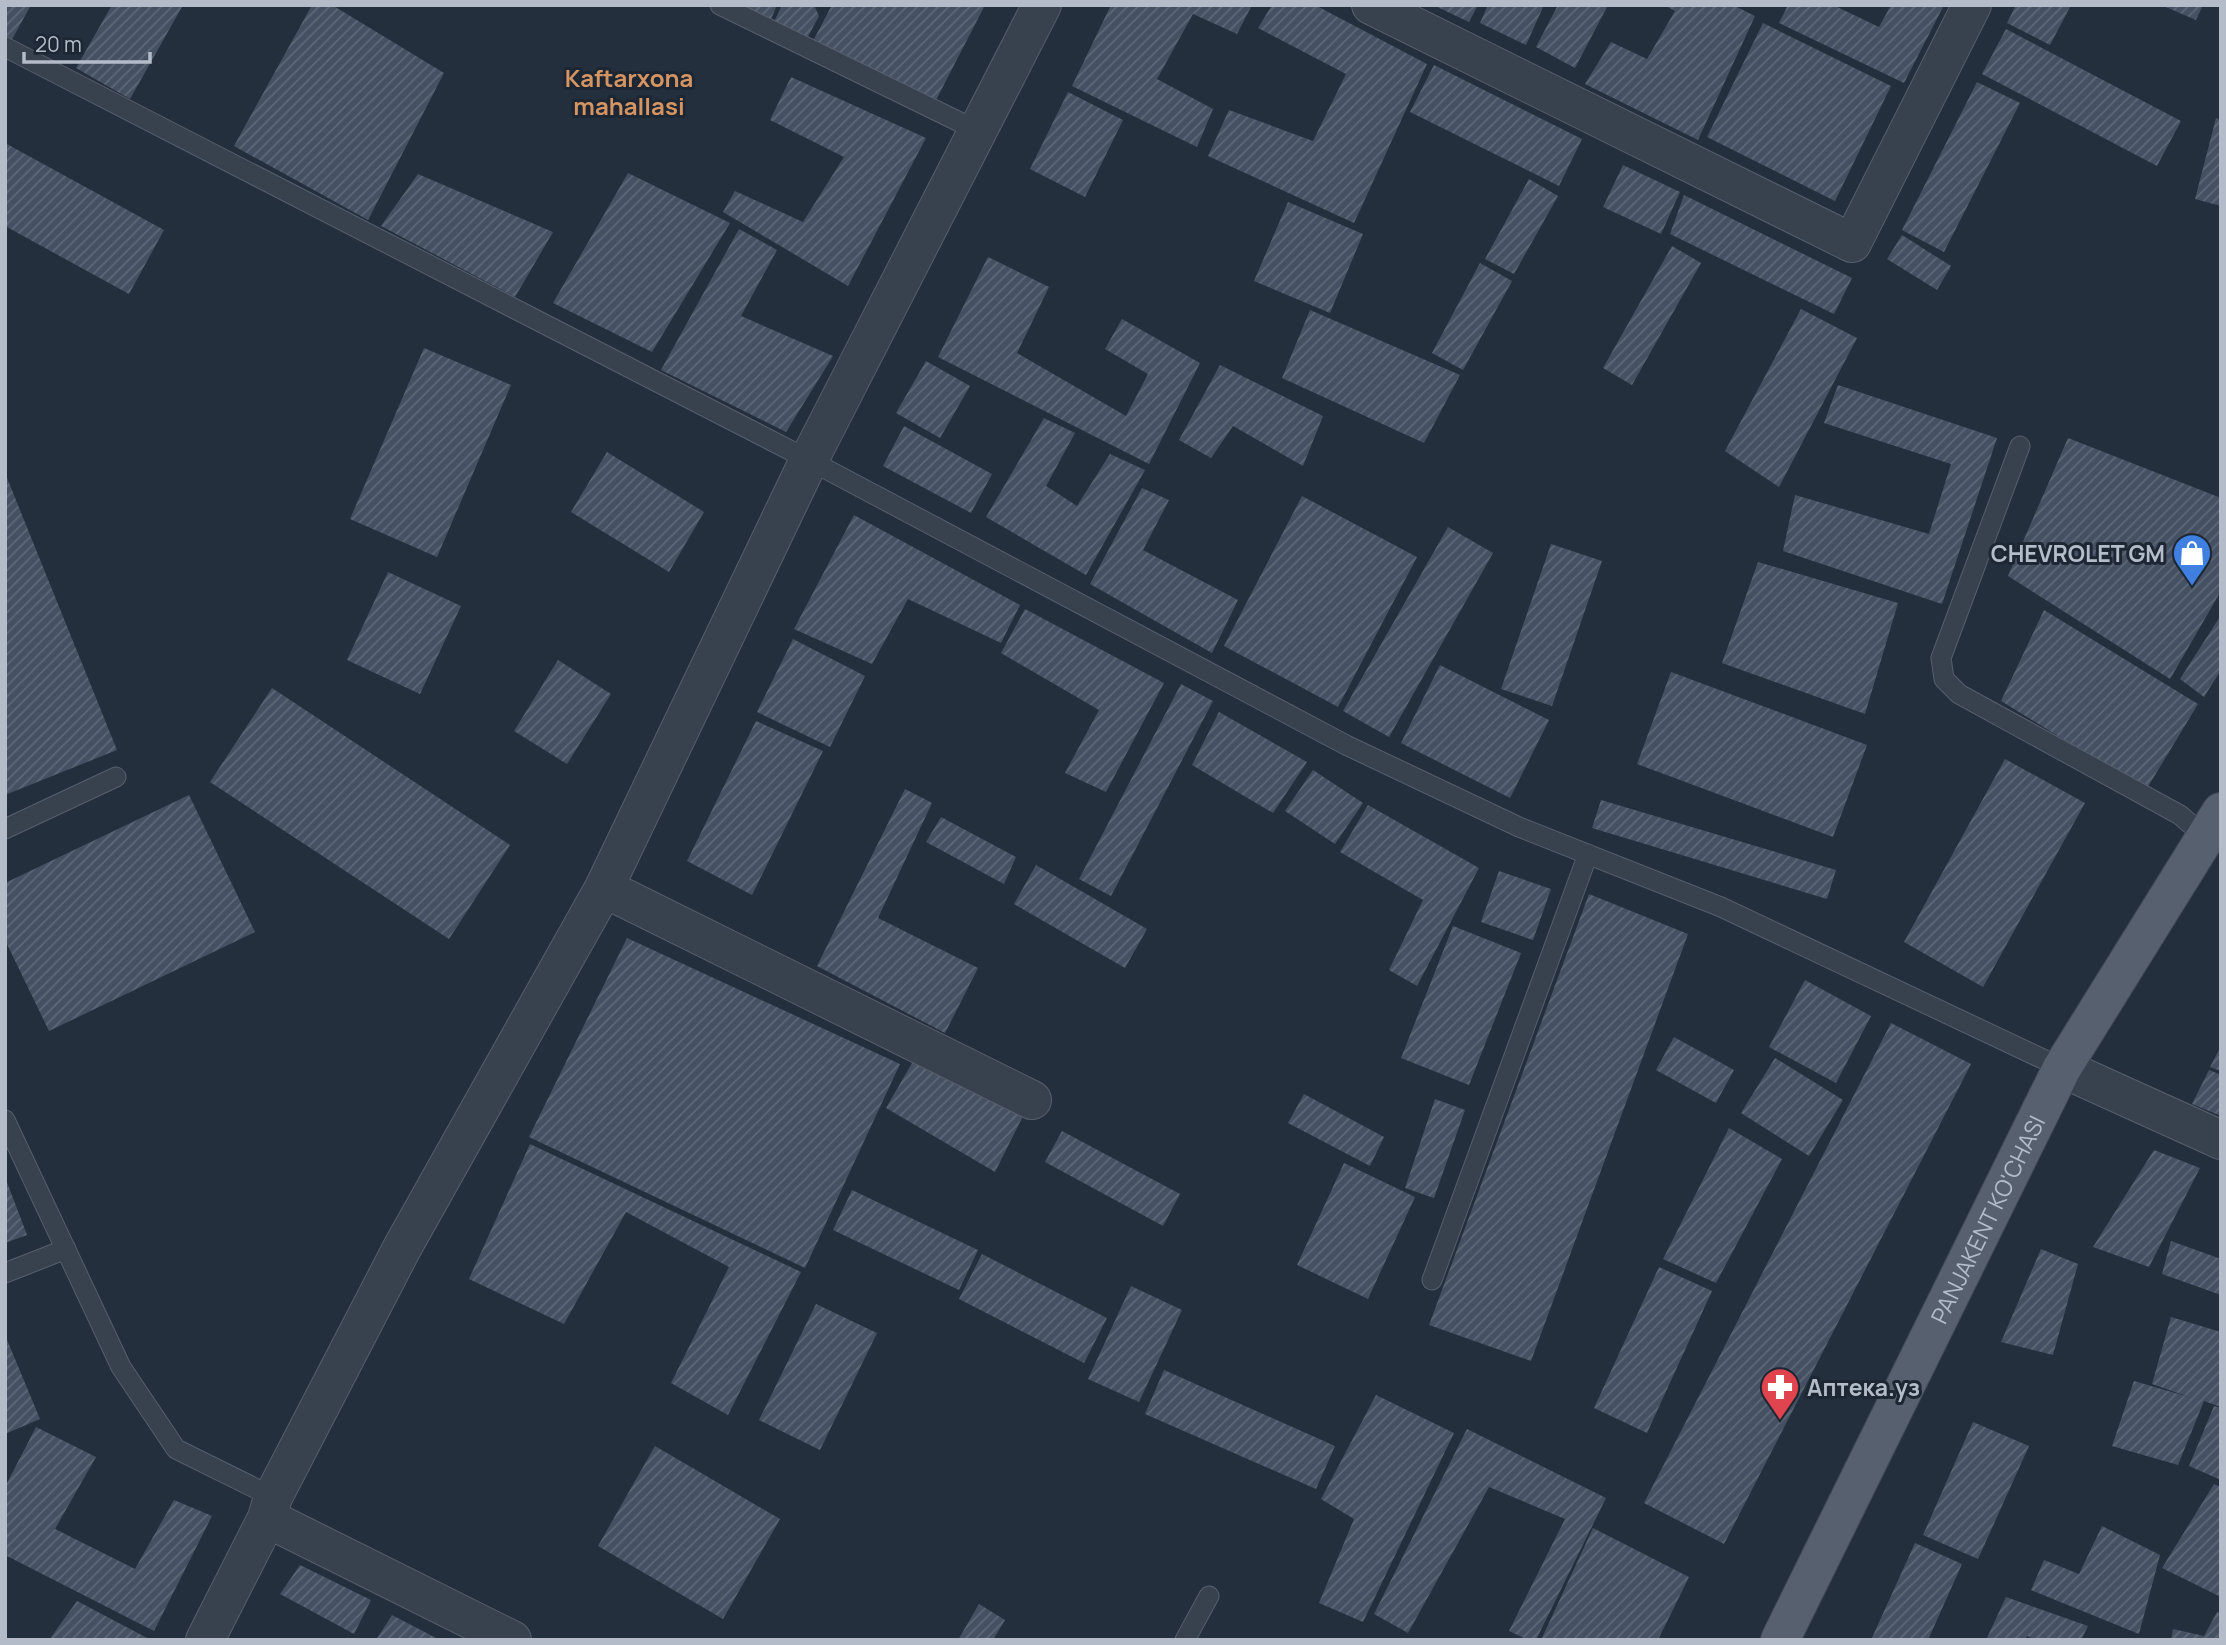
<svg xmlns="http://www.w3.org/2000/svg" width="2226" height="1645" viewBox="0 0 2226 1645" font-family="Manrope,sans-serif">
<defs>
<pattern id="building-hatch" width="6" height="6" patternUnits="userSpaceOnUse" patternTransform="scale(1.75)"><rect width="6" height="6" fill="#455162"/><path d="M-1 1l2-2M0 6l6-6M5 7l2-2" fill="none" stroke="#5d6877"/></pattern>
</defs>
<rect width="100%" height="100%" fill="#242f3e"/>
<!-- building -->
<path fill="url(#building-hatch)" d="M5,5H31L10,43L5,41Z
M112,5H183L130,99L76,68Z
M312,5H332L444,73L368,220L234,146Z
M748,5H777L768,26L744,14Z
M782,5H814L819,16L805,42L773,24Z
M832,5H985L934,104L813,41Z
M1111,5H1252L1237,34L1193,14L1157,79L1213,109L1197,147L1072,86Z
M1272,5H1315L1427,64L1354,223L1208,156L1229,110L1313,141L1346,74L1258,28Z
M1433,5H1478L1469,22Z
M1488,5H1544L1526,45L1480,23Z
M1558,5H1608L1575,68L1536,47Z
M1664,5H1733L1755,16L1698,140L1585,84L1611,42L1647,59L1675,11Z
M1788,5H1833L1879,27L1891,5H1944L1904,83L1779,23Z
M2016,5H2071L2050,45L2007,23Z
M2161,5H2203L2196,20Z
M1763,23L1891,86L1835,201L1707,137Z
M2006,29L2181,121L2157,166L1982,74Z
M1434,65L1582,139L1559,186L1410,112Z
M791,77L926,138L848,286L723,212L735,191L803,222L844,157L770,120Z
M1977,82L2020,103L1944,252L1902,230Z
M1068,92L1123,120L1085,197L1030,169Z
M2216,118L2221,120V206L2195,199Z
M5,143L164,230L129,294L5,226Z
M1623,165L1680,192L1661,234L1603,207Z
M628,173L730,223L652,352L553,303Z
M418,174L553,232L515,297L381,226Z
M1529,179L1558,196L1514,274L1485,259Z
M1684,195L1852,278L1834,314L1670,234Z
M1288,202L1363,234L1330,313L1254,281Z
M739,229L777,250L741,316L833,356L786,432L661,370Z
M1902,235L1951,266L1937,290L1887,259Z
M1672,246L1701,263L1632,385L1603,368Z
M988,257L1049,287L1017,353L1126,416L1148,374L1105,349L1122,319L1200,363L1149,464L938,357Z
M1480,263L1512,281L1463,370L1432,353Z
M1801,309L1857,338L1779,487L1725,451Z
M1310,310L1460,375L1424,443L1282,378Z
M424,348L511,385L437,557L350,519Z
M926,361L970,386L940,438L896,413Z
M1220,365L1323,416L1303,466L1233,426L1211,458L1179,440Z
M1838,385L1997,438L1942,604L1783,551L1795,495L1929,534L1951,464L1824,423Z
M1044,418L1075,433L1046,486L1077,506L1110,454L1145,470L1086,575L986,517Z
M904,426L992,474L971,513L883,466Z
M2068,438L2221,498V591L2170,679L2008,576Z
M607,452L704,512L669,572L571,512Z
M5,473L117,750L5,795Z
M1142,488L1169,500L1143,550L1238,600L1212,653L1090,584Z
M1302,496L1417,557L1338,707L1224,646Z
M854,515L1020,605L1001,643L908,599L872,664L794,629Z
M1448,527L1493,553L1389,737L1343,711Z
M1551,544L1602,561L1552,706L1501,689Z
M1758,562L1898,603L1865,714L1722,663Z
M388,572L461,606L420,694L347,660Z
M1025,609L1164,683L1106,792L1065,773L1099,710L1001,653Z
M2044,610L2198,704L2146,790L2001,701Z
M2221,615V670L2204,697L2180,679Z
M793,639L865,676L830,747L757,712Z
M558,660L611,694L567,764L514,731Z
M1440,665L1549,720L1510,798L1401,743Z
M1671,672L1867,745L1833,837L1637,764Z
M1181,684L1213,701L1111,896L1079,879Z
M272,688L510,845L449,939L210,782Z
M1219,712L1307,762L1273,813L1192,765Z
M756,721L823,751L752,895L687,861Z
M2005,759L2085,803L1983,987L1904,942Z
M1313,770L1363,803L1335,844L1285,811Z
M905,789L932,803L878,918L978,968L945,1033L817,966Z
M189,795L255,932L49,1031L5,940V883Z
M1601,800L1836,870L1827,899L1592,828Z
M1368,805L1479,868L1417,986L1389,970L1423,900L1340,852Z
M941,817L1016,857L1004,884L926,842Z
M1036,865L1147,929L1125,968L1014,904Z
M1499,871L1551,889L1533,940L1481,922Z
M1589,894L1688,934L1531,1361L1429,1325Z
M1453,926L1521,953L1469,1085L1401,1058Z
M627,938L900,1064L805,1268L529,1137Z
M1805,980L1871,1016L1836,1083L1769,1047Z
M1891,1023L1971,1064L1724,1544L1644,1503Z
M1674,1037L1734,1070L1716,1103L1656,1070Z
M2221,1046V1071L2210,1067Z
M919,1051L1026,1110L995,1172L886,1108Z
M1775,1058L1843,1100L1809,1156L1741,1113Z
M2209,1070L2221,1075V1116L2192,1104Z
M1304,1094L1384,1137L1370,1166L1288,1123Z
M1435,1099L1465,1110L1434,1198L1405,1188Z
M1729,1128L1782,1159L1716,1283L1663,1259Z
M1062,1131L1180,1194L1163,1226L1045,1162Z
M530,1144L801,1272L728,1415L671,1383L729,1267L626,1212L564,1324L469,1279Z
M2154,1150L2200,1168L2149,1267L2093,1247Z
M1344,1163L1415,1197L1368,1299L1297,1265Z
M5,1177L27,1235L5,1243Z
M852,1190L978,1250L959,1290L833,1230Z
M2171,1241L2221,1259V1295L2162,1274Z
M2041,1249L2078,1264L2053,1355L2001,1342Z
M982,1254L1107,1318L1084,1363L959,1299Z
M1659,1267L1712,1291L1647,1433L1594,1408Z
M1131,1286L1182,1310L1139,1402L1088,1379Z
M816,1304L877,1333L820,1450L759,1420Z
M2171,1317L2221,1332V1407L2204,1401L2178,1465L2112,1446L2134,1381L2189,1397L2152,1384Z
M5,1335L40,1419L5,1434Z
M1164,1370L1335,1446L1316,1489L1145,1414Z
M1376,1395L1454,1433L1363,1622L1319,1603L1354,1519L1321,1499Z
M2214,1406L2221,1408V1480L2189,1466Z
M1973,1422L2029,1446L1978,1559L1923,1535Z
M36,1427L96,1457L55,1529L135,1569L174,1500L212,1516L154,1631L5,1555V1487Z
M1467,1429L1606,1498L1536,1640H1528L1509,1631L1565,1519L1489,1487L1408,1633L1374,1614Z
M655,1446L780,1519L723,1619L598,1546Z
M2214,1484L2221,1487V1597L2162,1568Z
M2102,1526L2160,1555L2139,1634L2031,1590L2044,1560L2079,1574Z
M1593,1528L1689,1577L1658,1640H1541Z
M1915,1543L1962,1564L1928,1640H1871Z
M300,1565L371,1600L354,1634L280,1594Z
M2006,1597L2088,1626L2081,1640H2036L2027,1636L2025,1640H1986Z
M77,1601L151,1640H49Z
M979,1604L1005,1620L993,1640H958Z
M2217,1612L2221,1613V1640H2171L2173,1629L2204,1636Z
M392,1615L440,1640H376Z"/>
<g fill="none" stroke-linecap="round" stroke-linejoin="round">
<!-- service casing -->
<g stroke="#565f6c" stroke-width="21">
<path id="service" d="M720,5L978,131
M5,47L809,460L1346,745L1519,827L1721,907L2062,1068
M2020,446L1941,658L1944,679L1959,694L2180,815L2209,840
M5,829L116,777
M5,1120L121,1367L176,1449L273,1497
M5,1273L66,1249
M1432,1280L1588,854
M1185,1640L1209,1596"/>
</g>
<!-- minor casing -->
<g stroke="#565f6c" stroke-width="40">
<path id="minor" d="M1371,5L1852,243L1972,5
M604,888L1032,1100
M2062,1068L2221,1140
M267,1518L512,1640
M205,1640L267,1518L273,1497L402,1248L604,888L809,460L1042,5"/>
</g>
<!-- primary casing -->
<g stroke="#414a57" stroke-width="40">
<g id="primary">
<path id="s1" d="M1780,1640L2062,1068L2221,812"/>
</g>
</g>
<!-- service -->
<use href="#service" stroke="#38414e" stroke-width="19"/>
<!-- minor -->
<use href="#minor" stroke="#38414e" stroke-width="38"/>
<!-- primary -->
<use href="#primary" stroke="#56606e" stroke-width="38"/>
</g>
<!-- icons -->
<defs>
<g id="shop-pin" transform="scale(2.0125)"><path d="M0 17L-7.5 6A9.5 9.5 0 1 1 7.5 6Z" fill="#3f7fe0" stroke="#1d2633"/><path d="M-5-2.5h2.3a2.7 3.5 0 0 1 5.4 0H5L5.5 6h-11ZM-1.5-2.5h3a1.5 2.3 0 0 0-3 0Z" fill="#fff"/></g>
<g id="pharmacy-pin" transform="scale(2.0125)"><path d="M0 17L-7.5 6A9.5 9.5 0 1 1 7.5 6Z" fill="#e0444e" stroke="#1d2633"/><path d="M-2-6h4v4h4v4h-4v4h-4v-4h-4v-4h4Z" fill="#fff"/></g>
</defs>
<g fill-rule="evenodd">
<use href="#shop-pin" x="2192" y="553"/>
<use href="#pharmacy-pin" x="1780" y="1387"/>
</g>
<g text-anchor="middle" dominant-baseline="central" stroke-width="6" stroke-linejoin="round" paint-order="stroke">
<!-- poi labels -->
<g font-size="23" font-weight="bold" fill="#b4bcc9" stroke="#1d2633" text-anchor="end">
<text x="2165" y="553">CHEVROLET GM</text>
<text x="1807" y="1387" text-anchor="start">Аптека.уз</text>
</g>
<!-- street labels -->
<g font-size="23" fill="#b4bcc9" stroke="#1d2633">
<text stroke="none"><textPath href="#s1" startOffset="469">PANJAKENT KO'CHASI</textPath></text>
</g>
<!-- neighbourhood labels -->
<g font-size="24" font-weight="bold" fill="#d59563" stroke="#1d2633">
<text x="629" y="77">Kaftarxona<tspan x="629" dy="28">mahallasi</tspan></text>
</g>
</g>
<!-- border -->
<rect width="2226" height="1645" fill="none" stroke="#b4bcc9" stroke-width="14"/>
<!-- scale -->
<path d="M24 52v10h126v-10" fill="none" stroke="#b4bcc9" stroke-width="3.5"/>
<text x="35" y="52" font-size="21" fill="#b4bcc9" stroke="#1d2633" stroke-width="5" paint-order="stroke">20 m</text>
</svg>
